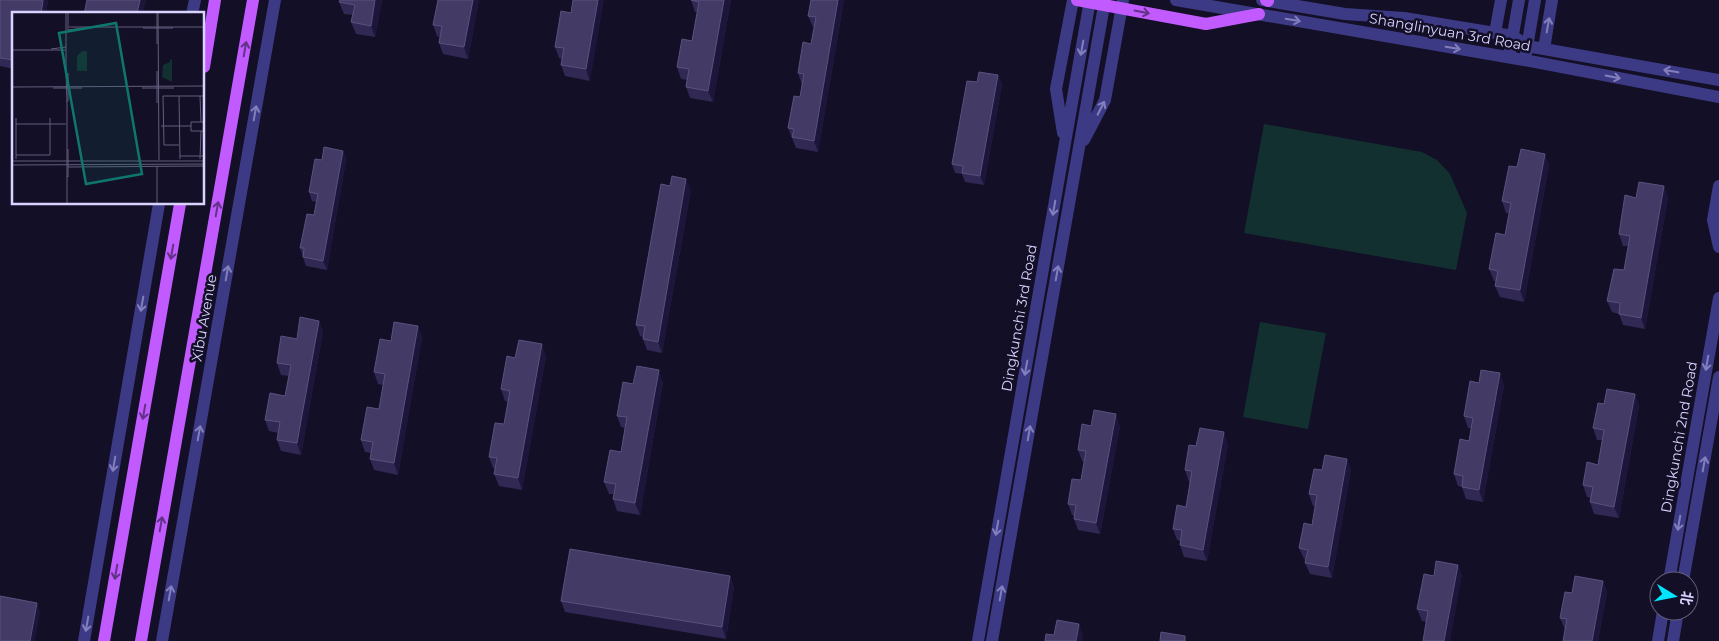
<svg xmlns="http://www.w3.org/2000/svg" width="1719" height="641" viewBox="0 0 1719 641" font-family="Montserrat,'Noto Sans SC',sans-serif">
<rect width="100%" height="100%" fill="#130f26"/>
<!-- green -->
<path fill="#12302f" d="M1264,124L1422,152L1437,160L1450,174L1467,213L1456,270L1244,233Z
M1260,322L1326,333L1308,429L1243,417Z"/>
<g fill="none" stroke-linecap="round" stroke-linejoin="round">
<!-- minor -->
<path stroke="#3d3a85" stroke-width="12" d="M1176,0L1524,60L1719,97
M1262,0L1345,14L1404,18L1495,33L1513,36L1527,46L1719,80
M192,14L195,0
M1495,33L1501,0
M1544,49L1552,0
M1526,53L1535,0
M1509,57L1519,0
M1063,133L1056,89L1073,0
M1084,140L1105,100L1123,0
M1719,186L1713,220L1719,247
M1669,581L1719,298
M1683,581L1719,377
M84,641L159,204
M162,641L275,0
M978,641L1090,0
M992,641L1105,0
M1658,641L1663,611
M1673,641L1678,611"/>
<!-- major -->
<path stroke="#c25bff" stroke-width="12" d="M1077,0L1206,24L1259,14
M1266,0L1268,1
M204,67L215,0
M104,641L180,204
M141,641L253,0"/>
</g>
<!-- wall -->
<path fill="#312854" d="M0,0H48L46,14H14V69L0,66Z
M340,0H382L375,37L356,34L351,22L353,15L344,14L339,2Z
M479,0L468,59L443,54L439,43L440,37L437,36L433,25Z
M691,0H731L713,102L690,98L686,87L687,80L681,79L677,67L692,41L697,12H695Z
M811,0H844L818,152L796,148L788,128L800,97L802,85L798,73L811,44L814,27H813L808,16Z
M571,13L590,81L565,76L561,65L562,59L559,58L555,47Z
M998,75L1002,84L984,185L965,182L962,174L955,173L952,164L977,82Z
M343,151L346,160L327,270L306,266L300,248L314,215L316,202L312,201L309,192L322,160Z
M1549,165L1524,302L1500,297L1495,286L1496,281H1494L1489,269L1505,235L1509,213H1506L1502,201L1517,167Z
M1664,186L1668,198L1645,329L1623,325L1619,314L1612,312L1607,301L1624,270L1628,246H1623L1619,234L1636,198Z
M691,190L662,353L647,350L643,339V337L640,336L636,325Z
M319,321L323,332L301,455L281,451L277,440L278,433L269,431L265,420L285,396L289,376L281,375L277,363L297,339Z
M418,326L422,337L398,475L374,470L370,459L371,453L365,452L361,440L379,409L383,385L378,384L374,372L391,341Z
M546,356L522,490L499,486L494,474L495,469L493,468L489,457L504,424L508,402L505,401L501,389L515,358Z
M663,382L640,515L617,511L613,499L614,494H609L604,482L621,452L625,428L621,427L617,416L633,384Z
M1479,383L1504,385L1483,502L1466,499L1462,487L1458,486L1454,474L1469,441L1471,428H1468L1464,416Z
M1635,394L1639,406L1619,518L1594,514L1590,502L1591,498L1587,497L1583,485L1598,465L1602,440H1597L1593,428L1604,404Z
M1091,426H1120L1100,534L1078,530L1074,519L1075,516L1072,515L1068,504L1081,480L1084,462L1082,461L1078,450Z
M1228,444L1207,561L1184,557L1180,545V541L1177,540L1173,529L1186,507L1190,482H1189L1185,470L1196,446Z
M1347,459L1351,470L1332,578L1310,574L1305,563L1306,560L1304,559L1299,548L1312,525L1315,506H1313L1309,494L1322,470Z
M1458,565L1462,576L1426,622L1422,621L1417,609L1434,576Z
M730,576L734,587L726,639L565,612L561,601Z
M1603,581L1607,593L1598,641H1563L1565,630L1560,618L1572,593Z"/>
<!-- shaded-wall -->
<path fill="#1d163a" d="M43,0H48L46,14H41Z
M140,0H146L143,14H137Z
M375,0H382L375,37L371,26Z
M473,0H479L468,59L464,47Z
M598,0H604L590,81L586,69Z
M724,0H731L713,102L708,91Z
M838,0H844L818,152L814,141Z
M998,75L1002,84L984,185L980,176Z
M343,151L346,160L327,270L323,261Z
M1545,154L1549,165L1524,302L1520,290Z
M686,179L691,190L662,353L658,342Z
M1664,186L1668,198L1645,329L1641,318Z
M319,321L323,332L301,455L297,443Z
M418,326L422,337L398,475L394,463Z
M542,344L546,356L522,490L518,478Z
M659,370L663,382L640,515L635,503Z
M1500,373L1504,385L1483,502L1479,490Z
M1635,394L1639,406L1619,518L1614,507Z
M1116,414L1120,426L1100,534L1096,523Z
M1224,432L1228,444L1207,561L1203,550Z
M1347,459L1351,470L1332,578L1328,567Z
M1458,565L1462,576L1450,641H1444Z
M730,576L734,587L726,639L722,627Z
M1603,581L1607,593L1598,641H1592Z
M37,603L40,612L35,641H30Z
M1079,624L1083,635L1082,641H1076Z"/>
<!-- building -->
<path fill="#433a66" stroke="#5a527e" d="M0,0H43L41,14H14V60L0,58Z
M87,0H140L137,14H84Z
M340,0H375L371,26L351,22L355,5L339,2Z
M438,0H473L464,47L439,43L442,26L433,25Z
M573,0H598L586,69L561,65L564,48L555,47L561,11L571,13Z
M691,0H724L708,91L686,87L689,69L677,67L682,39L692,41L699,2Z
M811,0H838L814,141L792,137L794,129L788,128L794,96L800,97L804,74L798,73L803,42L811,44L816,17L808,16Z
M979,72L998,75L980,176L962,173L963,166L952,164L967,81L977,82Z
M324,147L343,151L323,261L303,257L304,248H300L307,214L314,215L318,194L309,192L315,159L322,160Z
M1521,149L1545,154L1520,290L1495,286L1498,271L1489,269L1496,233L1505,235L1511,203L1502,201L1509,166L1517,167Z
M672,176L686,179L658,342L643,339L645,326L636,325L661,184L670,186Z
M1639,182L1664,186L1641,318L1619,314L1620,303L1607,301L1614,269L1624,270L1630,236L1619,234L1625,195L1636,198Z
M300,317L319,321L297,443L277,440L280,422L265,420L270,393L285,396L291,365L277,363L281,336L297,339Z
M394,322L418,326L394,463L370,459L373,442L361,440L367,407L379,409L385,374L374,372L380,339L391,341Z
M519,340L542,344L518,478L494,474L497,458L489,457L495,423L504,424L510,391L501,389L507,356L515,358Z
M637,366L659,370L635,503L613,499L616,484L604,482L610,450L621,452L627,417L617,416L623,382L633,384Z
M1481,370L1500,373L1479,490L1462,487L1463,476L1454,474L1460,439L1469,441L1473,418L1464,416L1470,381L1479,383Z
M1607,389L1635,394L1614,507L1590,502L1593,487L1583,485L1587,462L1598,465L1604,430L1593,428L1598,403L1604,404Z
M1094,410L1116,414L1096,523L1074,519L1076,505L1068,504L1072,479L1081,480L1086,451L1078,450L1082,424L1091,426Z
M1200,428L1224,432L1203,550L1180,545L1182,530L1173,529L1177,505L1186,507L1192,471L1185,470L1189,445L1196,446Z
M1325,455L1347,459L1328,567L1305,563L1308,550L1299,548L1304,523L1312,525L1317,495L1309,494L1314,469L1322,470Z
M570,549L730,576L722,627L561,601Z
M1436,561L1458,565L1444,641H1423L1428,611L1417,609L1424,574L1434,576Z
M1575,576L1603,581L1592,641H1563L1567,619L1560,618L1565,592L1572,593Z
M0,596L37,603L30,641H0Z
M1057,620L1079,624L1076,641H1045L1046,634L1054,635Z
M1161,632L1185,636V641H1160Z"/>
<!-- one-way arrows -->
<defs><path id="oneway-shaft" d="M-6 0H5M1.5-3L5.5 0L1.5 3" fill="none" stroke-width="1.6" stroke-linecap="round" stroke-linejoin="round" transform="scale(1.25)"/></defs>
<g stroke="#623188">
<use href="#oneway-shaft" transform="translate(1142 12) rotate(11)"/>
<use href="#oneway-shaft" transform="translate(245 49) rotate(-80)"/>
<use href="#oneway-shaft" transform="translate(217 209) rotate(-80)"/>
<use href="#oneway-shaft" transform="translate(172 252) rotate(100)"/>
<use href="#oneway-shaft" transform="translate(144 412) rotate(100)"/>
<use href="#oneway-shaft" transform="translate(161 524) rotate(-80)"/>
<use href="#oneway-shaft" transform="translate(116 572) rotate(100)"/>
</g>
<g stroke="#837fbc">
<use href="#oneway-shaft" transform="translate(1293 20) rotate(10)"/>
<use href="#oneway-shaft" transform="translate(1548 25) rotate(-80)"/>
<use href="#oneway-shaft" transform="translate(1082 48) rotate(100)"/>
<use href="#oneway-shaft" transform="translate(1453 48) rotate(10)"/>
<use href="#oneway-shaft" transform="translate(1671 71) rotate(-170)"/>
<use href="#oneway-shaft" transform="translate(1613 77) rotate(11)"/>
<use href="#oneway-shaft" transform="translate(1101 108) rotate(-63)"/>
<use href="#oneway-shaft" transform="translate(255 113) rotate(-80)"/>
<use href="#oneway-shaft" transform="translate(1054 208) rotate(100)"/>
<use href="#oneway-shaft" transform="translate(227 273) rotate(-80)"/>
<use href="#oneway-shaft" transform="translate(1057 273) rotate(-80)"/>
<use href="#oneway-shaft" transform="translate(142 304) rotate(100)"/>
<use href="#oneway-shaft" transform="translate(1707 363) rotate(100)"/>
<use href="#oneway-shaft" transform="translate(1026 368) rotate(100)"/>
<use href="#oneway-shaft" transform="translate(199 433) rotate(-80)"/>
<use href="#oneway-shaft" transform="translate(1029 433) rotate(-80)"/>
<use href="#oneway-shaft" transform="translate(114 464) rotate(100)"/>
<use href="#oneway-shaft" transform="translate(1704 464) rotate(-80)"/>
<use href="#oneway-shaft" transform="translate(1679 523) rotate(100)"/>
<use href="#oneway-shaft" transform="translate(997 528) rotate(100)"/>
<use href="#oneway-shaft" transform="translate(170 593) rotate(-80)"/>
<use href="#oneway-shaft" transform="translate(1001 593) rotate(-80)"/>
<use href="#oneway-shaft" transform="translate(87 624) rotate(100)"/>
</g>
<g text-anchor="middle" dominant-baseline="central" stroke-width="5" stroke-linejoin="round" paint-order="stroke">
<!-- street labels -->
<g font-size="14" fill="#d9d4ff" stroke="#130f26">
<text transform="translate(1450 32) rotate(10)">Shanglinyuan 3rd Road</text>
<text transform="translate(204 318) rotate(-80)">Xibu Avenue</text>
<text transform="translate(1019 318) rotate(-80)">Dingkunchi 3rd Road</text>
<text transform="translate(1679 437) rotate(-80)">Dingkunchi 2nd Road</text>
</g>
</g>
<!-- overview -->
<g transform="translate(12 12)">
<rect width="192" height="192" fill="#130f26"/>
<path d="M70,39H75V59H65V44ZM158,47L160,48V70L150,65L151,53L158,50Z" fill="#12302f"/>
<path fill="none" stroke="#625e7d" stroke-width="1" d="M54,0V61M145,0V32M146,0L147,148M57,15H193M131,16H161M56,18V0M56,18L71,16M39,37L54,35M0,38H53M145,59V91M54,60L55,90M56,61V89M0,75L193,74M41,76H70M130,76H162M167,84L168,147M188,84L189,110M55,89V136M4,106V147M193,110H179V119H193M4,112H54M149,114H179M167,133H152L151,84H193M55,136V165M56,137V165M4,143H38V106M168,144H193M188,147L189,119M0,149H193M0,153L193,152M56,155L193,154M55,164V192M145,192V154"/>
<path fill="#0f766e" fill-opacity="0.15" stroke="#0f766e" stroke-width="2.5" d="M104,11L130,162L74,172L47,21Z"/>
<rect width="192" height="192" fill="none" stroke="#d9d4ff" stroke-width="2.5"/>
</g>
<!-- north arrow -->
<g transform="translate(1674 596) rotate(100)"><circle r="24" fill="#130f26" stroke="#625e7d"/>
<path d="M0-4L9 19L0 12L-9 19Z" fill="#00e5ff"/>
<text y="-8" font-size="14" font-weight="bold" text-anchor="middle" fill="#d9d4ff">北</text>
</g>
</svg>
